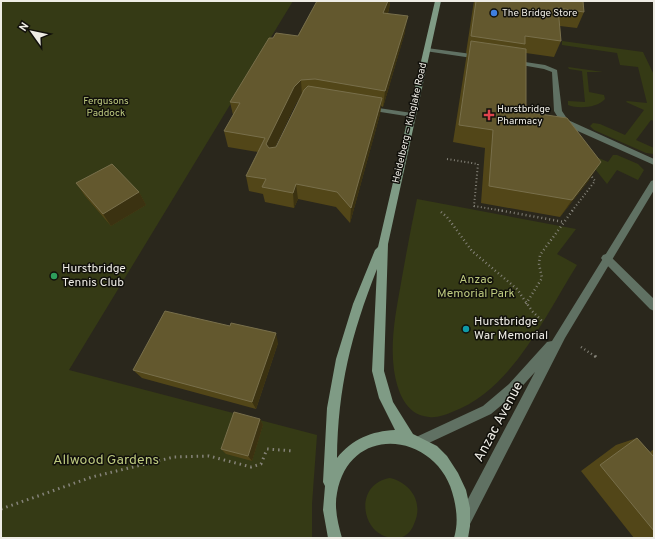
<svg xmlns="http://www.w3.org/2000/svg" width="655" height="539" viewBox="0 0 655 539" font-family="Overpass,sans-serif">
<rect width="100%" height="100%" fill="#2a271c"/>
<!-- green -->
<path fill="#353a15" d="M1,1H293L69,370L317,435L312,504V538H1Z
M562,41L643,52L654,75V121L651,120L636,140L654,148V154L646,153L594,130L590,126L593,123L600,124L625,135L644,110L626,102L627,101L647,103L638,67L620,65L617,53L562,45Z
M568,67L603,72H587L589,92L604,95L605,99C597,108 578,109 568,105V101L585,102L582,71L569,69Z
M580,150L608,162L613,155H617L638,164L644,170L638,180L617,170L607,184Z
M417,199L576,229L557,254L577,265C545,316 512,390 452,412C445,415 437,418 429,417C405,415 397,390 394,370C390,341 396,311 401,283C406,255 411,227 417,199Z
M390,478C411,483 424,503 414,524C411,532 405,538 396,538C361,539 352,484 390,478Z"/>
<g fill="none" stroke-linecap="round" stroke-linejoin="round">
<!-- path-far2 -->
<path stroke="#858379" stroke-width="2" stroke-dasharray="1 2.5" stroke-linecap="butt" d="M447,159L478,164L474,206L504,211
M572,211L595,181L590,174"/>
<!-- path-far1 -->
<path stroke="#858379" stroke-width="2.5" stroke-dasharray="1 3" stroke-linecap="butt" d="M498,210L564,222
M441,212L447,217L472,251L517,289L532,311L543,322
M526,304L542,278L539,264L540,255L573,210
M581,347L596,357"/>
<!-- path -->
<path stroke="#858379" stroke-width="3" stroke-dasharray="1.5 4" stroke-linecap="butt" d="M595,356L597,358
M1,509L92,477L174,457L209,456L251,467L261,464L267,449L294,451"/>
<!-- lane -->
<path fill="#607163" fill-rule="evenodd" d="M427,48L479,55L482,57L479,59L425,51L424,50Z
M512,60L545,65L557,70L562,111L568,120L654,159V165L562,124L554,111L552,72L544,69L510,63V61Z
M365,106L412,113L416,115L412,117L368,110H365Z
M606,254L609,255L654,299V311L650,309L603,261L601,258L603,255Z"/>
<!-- street -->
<path fill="#607163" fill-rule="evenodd" d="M654,180V190L565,338L469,526L464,528L459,526L457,521L459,516L535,372L517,392L491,414L418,448L414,446L412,442L414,438L483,406L509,384L547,342L552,341L651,181Z"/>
<!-- secondary -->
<path fill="#7f9b85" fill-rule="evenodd" d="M435,1H441L388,244L384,371L393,402L413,434L437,446L447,456L458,473L466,490L470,508V526L468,538H454C458,525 457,512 454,499C441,433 350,420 337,493C334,508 338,524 342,538H328L323,510L325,486L323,482L327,408L336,359L353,304L375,250L378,247ZM377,269L372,371L379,398L395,430C372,431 352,439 337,458C338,387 351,335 377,269Z"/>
</g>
<!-- wall -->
<path fill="#524618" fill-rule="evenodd" d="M317,1H390L389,9L388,13L405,32L383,107L381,106L380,114L350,223L336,207L298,199L294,208L265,202L263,194L249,191L246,176L258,152L228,147L224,131L233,115L230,102L273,38L298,36ZM301,97L276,147H275L296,103Z
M474,1H583L584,12L577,28L560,26L561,41L554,57L526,53V112L589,180L560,217L481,203L485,148L453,142L466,59L467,53H466L473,7Z
M76,183L139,192L146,205L111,226L85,196Z
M278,343L256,409L142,378L133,370Z
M260,419L263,425L252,461L226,454L221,449Z
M637,438L650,452L654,449V538H634L581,471L616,445Z"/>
<!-- shaded-wall -->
<path fill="#3b3211" d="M388,1H390L389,9L382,28L383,13Z
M408,16L405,32L383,107L385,91Z
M301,80L302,96L296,103L269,159L266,144L294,87Z
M382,98L380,114L350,223L351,208Z
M601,162L589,180L560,217L572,200Z
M296,184L298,199L294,208L293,193Z
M139,192L146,205L111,226L103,214Z
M276,333L278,343L256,409L252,402Z
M260,419L263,425L252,461L248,456Z"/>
<!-- building -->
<path fill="#63582e" stroke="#786f4b" d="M317,1H388L383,13L408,16L385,91L315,79L301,80L294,87L266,144L269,148L276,147L304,90L308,86L382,98L351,208L337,192L296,184L293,193L262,187L266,179L246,176L265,138L224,131L240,103L230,102L269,38H273L276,33L298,36Z
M476,1H583L584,12L558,8L561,41L525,36V44L471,36Z
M471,41L526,49V112L567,118L601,162L572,200L489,186L493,130L459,125Z
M112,164L139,192L103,214L76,183Z
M165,311L230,326L231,323L276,333L252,402L133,370Z
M234,412L260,419L248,456L221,449Z
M637,438L654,457V531L600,465Z"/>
<!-- markers -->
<circle fill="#3f7fe0" stroke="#11100b" stroke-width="1.5" cx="494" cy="13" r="4"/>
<path fill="#e0444e" stroke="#11100b" stroke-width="1.5" d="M487 109h4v4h4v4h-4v4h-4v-4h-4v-4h4z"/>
<circle fill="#2e9e5b" stroke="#11100b" stroke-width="1.5" cx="54" cy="276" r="4"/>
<circle fill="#0f9aa8" stroke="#11100b" stroke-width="1.5" cx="466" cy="329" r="4"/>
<g text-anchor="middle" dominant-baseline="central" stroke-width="3" stroke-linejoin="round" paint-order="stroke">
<!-- far-poi labels -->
<g font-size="10" fill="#eeece5" stroke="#11100b" text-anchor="start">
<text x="502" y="13">The Bridge Store</text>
<text x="497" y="109">Hurstbridge<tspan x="497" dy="12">Pharmacy</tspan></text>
</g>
<!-- far-park labels -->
<g font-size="10" fill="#bdc97f" stroke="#11100b">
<text x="106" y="101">Fergusons<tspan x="106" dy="12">Paddock</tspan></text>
</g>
<!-- far-street labels -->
<g font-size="10" fill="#eeece5" stroke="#11100b">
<text transform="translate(410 123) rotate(-77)">Heidelberg – Kinglake Road</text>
</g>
<!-- poi labels -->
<g font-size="12" fill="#eeece5" stroke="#11100b" text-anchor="start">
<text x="62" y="269">Hurstbridge<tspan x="62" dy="14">Tennis Club</tspan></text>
<text x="474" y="322">Hurstbridge<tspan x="474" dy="14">War Memorial</tspan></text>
</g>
<!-- park labels -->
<g font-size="12" fill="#bdc97f" stroke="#11100b">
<text x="476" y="280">Anzac<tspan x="476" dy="14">Memorial Park</tspan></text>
</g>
<!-- near-street labels -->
<g font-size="14" fill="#eeece5" stroke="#11100b">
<text transform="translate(499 422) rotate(-62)">Anzac Avenue</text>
</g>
<!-- near-park labels -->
<g font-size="14" fill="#bdc97f" stroke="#11100b">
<text x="106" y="460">Allwood Gardens</text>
</g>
</g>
<!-- border -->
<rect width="655" height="539" fill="none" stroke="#eeece5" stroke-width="4"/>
<!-- north arrow -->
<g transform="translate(32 32) rotate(303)" stroke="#11100b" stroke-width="3" paint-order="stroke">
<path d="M0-3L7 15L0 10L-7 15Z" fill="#eeece5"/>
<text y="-6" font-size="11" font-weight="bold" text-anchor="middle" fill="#eeece5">N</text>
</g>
</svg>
